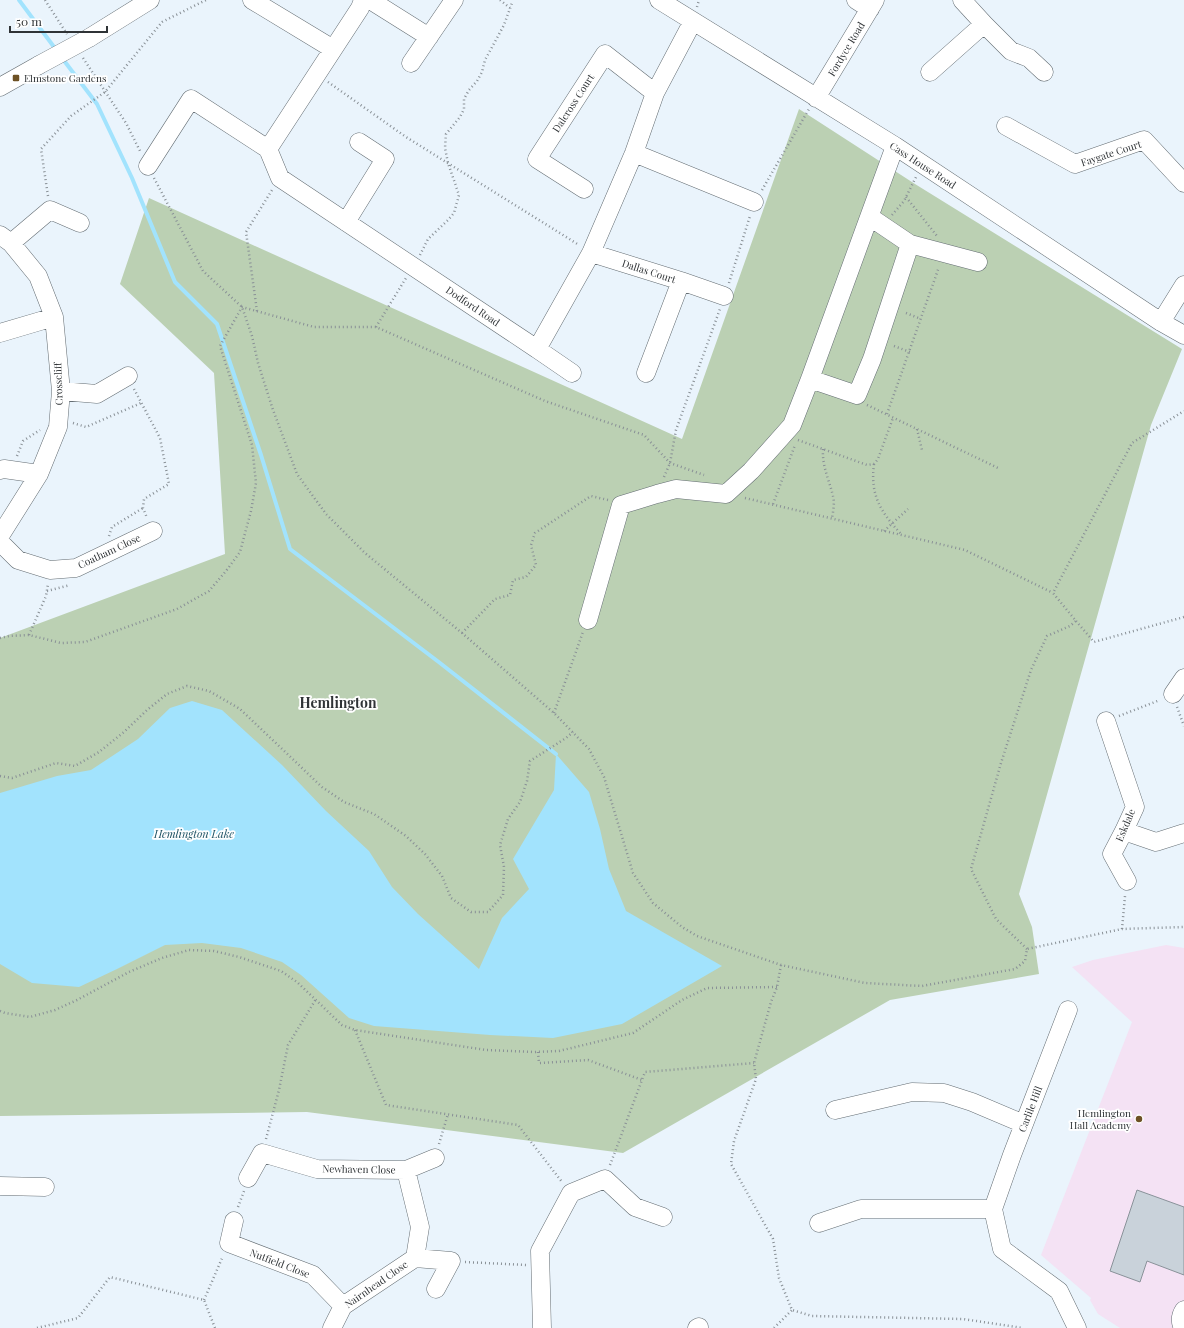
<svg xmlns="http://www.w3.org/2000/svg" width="1184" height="1328" viewBox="0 0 1184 1328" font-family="'Playfair Display',serif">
<rect width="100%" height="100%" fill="#eaf4fc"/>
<!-- education -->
<path fill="#f4e2f4" d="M1166,945L1184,948V1328H1120L1098,1314L1090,1300L1091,1298L1041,1255L1132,1022L1072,967L1093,960Z"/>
<!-- green -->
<path fill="#bbd0b3" d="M799,109L915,184L1182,349L1151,425L1019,894L1032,927L1039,974L890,1000L623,1153L307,1112L0,1116V638L225,554L214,373L120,284L149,198L682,439Z"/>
<!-- water -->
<path fill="#a2e3fd" d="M192,701L222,710L282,765L326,811L369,851L392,887L418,914L479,969L502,918L529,889L513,859L554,790L556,754L589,792L600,829L609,869L626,911L722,966L622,1024L553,1038L490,1035L374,1026L349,1018L301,975L282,962L241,948L202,943L165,945L117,969L79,987L32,983L0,964V793L57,776L91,770L138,739L170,708Z"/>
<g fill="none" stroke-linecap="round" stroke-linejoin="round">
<!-- stream -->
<path stroke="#a2e3fd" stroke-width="4" d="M19,0L57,51
M62,58L97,104L132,178L175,282L217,324L261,455L290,549L440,663L556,754"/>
</g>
<!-- building -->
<path fill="#c9d2da" stroke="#899299" d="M1137,1190L1184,1207V1275L1147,1261L1140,1282L1110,1271Z"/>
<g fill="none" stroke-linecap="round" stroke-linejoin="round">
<!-- minor casing -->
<g stroke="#646d73" stroke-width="19">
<path id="minor" d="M252,0L333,49
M363,0L360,8L268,149L280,178L537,349L591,253L634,153L655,93L693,21
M370,0L429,37
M659,0L895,146L1161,322L1184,335
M856,0L870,9
M984,24L1011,51L1029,58L1044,72
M89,38L150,0
M411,63L454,0
M930,72L984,24L962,0
M0,87L39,65
M816,98L875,0
M1006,126L1075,164L1144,140L1184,183
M634,153L754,202
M148,166L191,99L268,149
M584,189L537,159L605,54L655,93
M870,217L910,244L978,262
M346,222L385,159L359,142
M0,235L11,243L38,276L54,317L61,391L58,427L39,474L0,536
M11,243L50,210L80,223
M591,253L681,281L646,373
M681,281L724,296
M1161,322L1184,285
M0,333L54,317
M537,349L572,373
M810,379L857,395L872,359L910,244
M61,391L97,394L128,376
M0,470L4,469L39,474
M0,542L18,560L50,570L76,568L153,531
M588,620L621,505L657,494L676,489L726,494L751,471L792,425L810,379L895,146
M1173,694L1184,678
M1106,721L1135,807L1124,831L1112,854L1127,881
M1124,831L1156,842L1184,833
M1068,1010L1012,1155L993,1209L1002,1249L1059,1291L1077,1328
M835,1110L912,1092L944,1093L972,1102L1024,1124
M248,1178L262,1153L317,1169L406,1170L435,1158
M0,1186L45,1187
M234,1221L229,1243L313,1275L343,1306
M819,1223L861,1209H993
M415,1258L451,1261L436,1289
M332,1328L343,1306L415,1258L420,1227L406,1170
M542,1328L540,1251L571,1193L605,1179L635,1207L663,1217
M697,1328L699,1327
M1183,1328C1180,1322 1180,1316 1184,1310"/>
</g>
<!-- path -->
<path stroke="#899096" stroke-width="2.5" stroke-dasharray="1 3" stroke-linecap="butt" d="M45,0L67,34
M500,0L510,8
M697,7L699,0
M83,58L126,123L140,151
M328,82L406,137L579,245
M154,178L203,271L242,307L252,336L258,363L273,410L297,474L326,514L365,553L462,633L554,713L589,749L604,777L633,873L653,903L682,927L697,936L781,965L865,983L922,986L1015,969L1025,961L1027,949L1122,929L1184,927
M762,190L809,109
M48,196L41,149L71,116L105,92L162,22L206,0
M906,197L937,236
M892,215L904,201L916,177
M420,255L428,239L448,220L454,213L459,195L448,163L445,148L446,134L460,117L464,109V99L469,90L477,81L482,72L485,60L504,25L512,3
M729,283L750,216
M257,311L246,232L272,190
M906,313L921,319
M376,327L406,278
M894,346L910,352
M134,389L160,438L169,484L144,499L143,508L147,518
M867,405L998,468
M887,414L939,267
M73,423L86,427L141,403
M917,429L922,450
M798,440L867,465L874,464L878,459L893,418
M823,449C822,467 829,479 833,496C835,503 833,512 832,518
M17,456L23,441L40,430
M874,464C870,495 880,511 901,534
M664,477L670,463L676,430L720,309
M745,498L965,550L1053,593
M773,504L795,445
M884,531L908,509
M109,536L112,527L143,508
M47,591L70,585
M1076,621L1094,642L1184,617
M462,633L495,599L510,595L513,580L526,577L536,565L531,545L535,533L591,496L608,500
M29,635L46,596L48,584
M0,638L9,636L29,635L61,643L85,642L177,609L209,591L226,571L240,552L251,511L256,483L252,445L220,346L242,307L314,327H376L545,401L644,435L670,463L704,475
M1177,707L1184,726
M554,713L583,632
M1119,716L1160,700
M0,776L12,778L56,763L75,766L99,752L124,732L147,710L167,694L187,686L209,691L240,709L322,787L344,802L374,814L406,836L425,854L442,876L451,898L471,912H488L503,895L504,867L500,845L508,819L520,802L527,781L530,761L566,738L573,732
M1122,929L1125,896
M1027,949L996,919L971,869L1001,763L1031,670L1047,636L1070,626L1076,621L1053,593L1132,443L1184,411
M781,965L777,987L771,1002L754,1063L756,1079L734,1141L731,1164L773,1239L779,1278L792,1310L812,1316L963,1319L1023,1328
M0,1011L5,1013L30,1017L55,1010L77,1000L129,972L162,958L189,950L214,951L239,957L281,971L297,982L342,1025L355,1030L486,1050L534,1052L559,1051L633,1033L682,1000L707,988L777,987
M355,1030L386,1105L518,1125L562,1182
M538,1052L539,1063L588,1060L642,1080
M266,1139L279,1090L288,1045L316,999
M439,1144L448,1114
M610,1165L645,1072L754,1063
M238,1207L244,1191
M465,1262L526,1265
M204,1300L223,1256
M37,1328L78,1318L110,1277L204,1300L215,1328
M774,1328L792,1310"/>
<!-- minor -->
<use href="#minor" stroke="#fff" stroke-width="18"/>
<!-- minor-bridge casing -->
<g stroke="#646d73" stroke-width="19" stroke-linecap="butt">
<path id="minor-bridge" d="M39,65L89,38"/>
</g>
<!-- minor-bridge -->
<use href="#minor-bridge" stroke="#fff" stroke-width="18"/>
</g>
<!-- markers -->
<g fill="#6d5124" stroke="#fff" stroke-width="1.5">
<rect x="12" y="74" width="8" height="8" rx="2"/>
<circle cx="1139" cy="1119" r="4"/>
</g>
<g text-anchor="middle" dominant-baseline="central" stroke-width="3.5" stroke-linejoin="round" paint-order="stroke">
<!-- street labels -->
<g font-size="10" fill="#2f3336" stroke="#fff">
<text transform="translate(846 49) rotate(-59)">Fordyce Road</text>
<text transform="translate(573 103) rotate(-57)">Dalcross Court</text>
<text transform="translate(1111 153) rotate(-18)">Faygate Court</text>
<text transform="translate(923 165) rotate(33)">Cass House Road</text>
<text transform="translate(649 271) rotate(18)">Dallas Court</text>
<text transform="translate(473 306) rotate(34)">Dodford Road</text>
<text transform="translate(58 384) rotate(-92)">Crosscliff</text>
<text transform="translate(109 551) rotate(-25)">Coatham Close</text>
<text transform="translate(1125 825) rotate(-67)">Eskdale</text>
<text transform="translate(1030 1109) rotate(-69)">Carlile Hill</text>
<text transform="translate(359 1169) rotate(1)">Newhaven Close</text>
<text transform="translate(280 1263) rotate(21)">Nutfield Close</text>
<text transform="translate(376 1284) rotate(-35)">Nairnhead Close</text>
</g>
<!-- poi labels -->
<g font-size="10" fill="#2f3336" stroke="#fff" text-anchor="start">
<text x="24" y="78">Elmstone Gardens</text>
<text x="1131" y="1113" text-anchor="end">Hemlington<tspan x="1131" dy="12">Hall Academy</tspan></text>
</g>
<!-- water labels -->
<g font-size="11" font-style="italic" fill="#1d5264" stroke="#fff">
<text x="194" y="833">Hemlington Lake</text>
</g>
<!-- district labels -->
<g font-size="14" font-weight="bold" fill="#2f3336" stroke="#fff">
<text x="338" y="702">Hemlington</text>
</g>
</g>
<!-- scale -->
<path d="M10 26v6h97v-6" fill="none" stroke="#2f3336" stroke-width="2"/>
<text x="16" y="26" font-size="12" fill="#2f3336" stroke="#ffffff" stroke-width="3" paint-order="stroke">50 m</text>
</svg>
